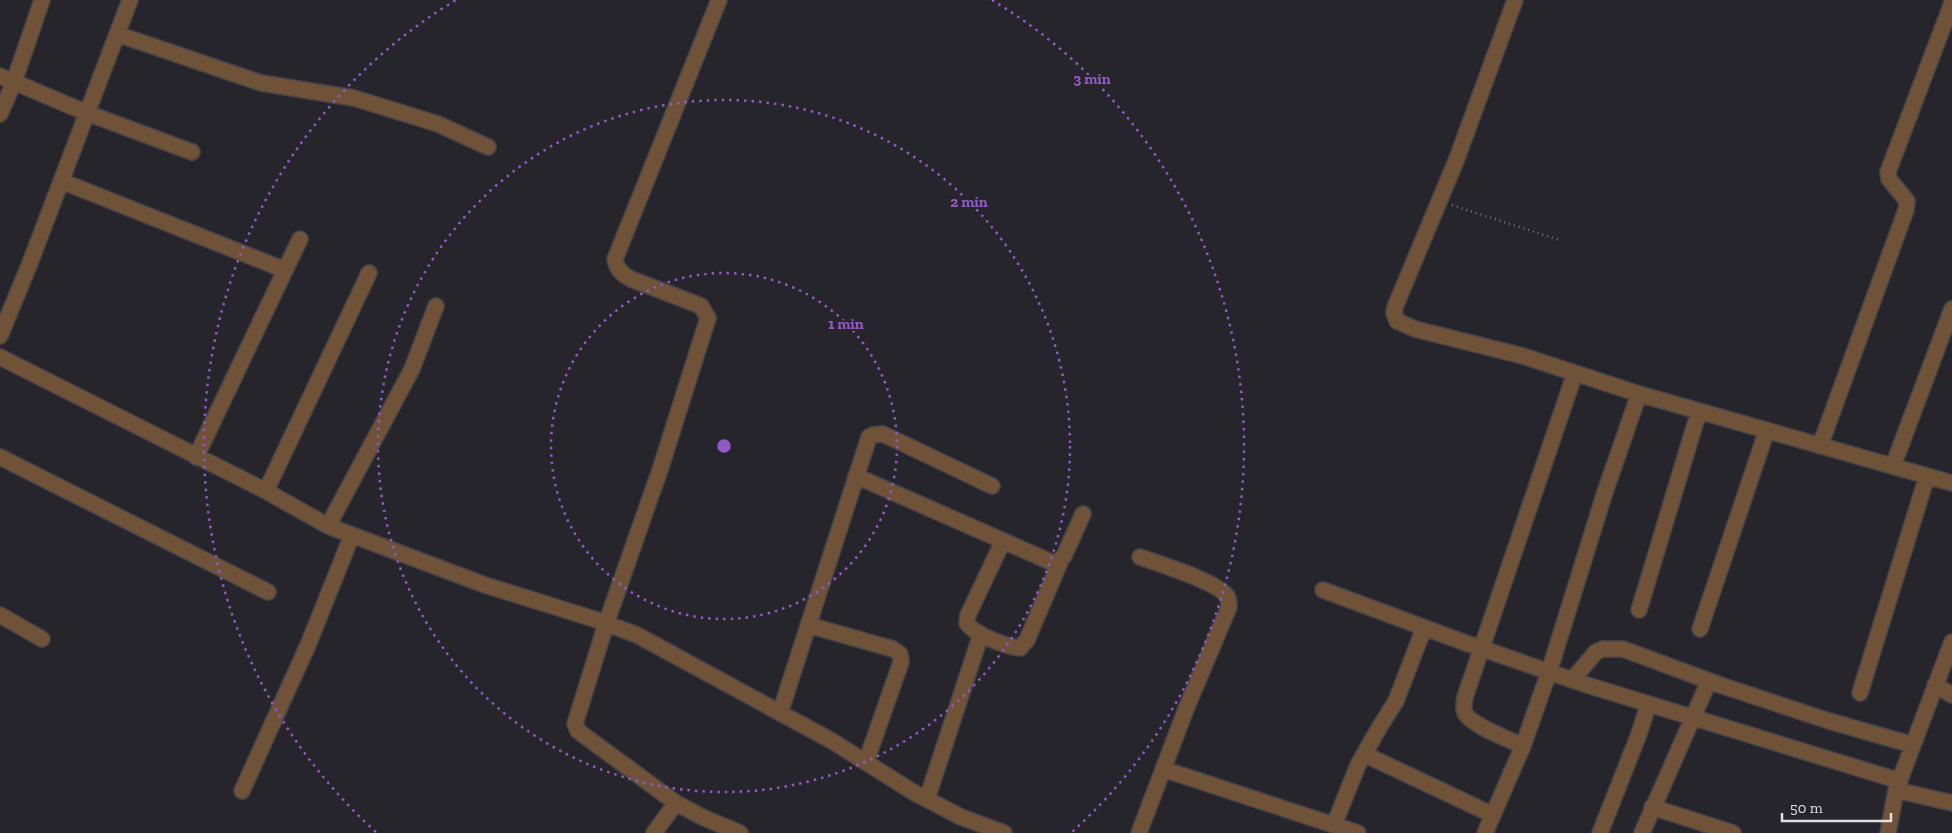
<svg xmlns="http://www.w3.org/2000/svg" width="1952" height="833" viewBox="0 0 1952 833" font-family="'Zilla Slab',serif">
<rect width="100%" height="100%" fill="#27252c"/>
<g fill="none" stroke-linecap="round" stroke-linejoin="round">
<!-- minor casing -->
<g stroke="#454349" stroke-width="18">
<path id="minor" d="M719,0L615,259C617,270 622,274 631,279L701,306L708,318L661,467L606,624L575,724L578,731L676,803L702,817L740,833
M1515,0L1456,161L1395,307L1394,313L1397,321L1415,329L1523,356L1639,394L1952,483
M117,34L261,83L354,98L438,124L488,147
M0,76L87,113L192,152
M0,114L14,82L42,0
M61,181L285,270
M0,336L30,263L130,0
M0,357L266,491L328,526L485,585L597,620L637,635L832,741L913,792L961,817L1004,833
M1820,446L1906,210L1907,201L1889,179L1888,172L1952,3
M0,457L268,592
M196,457L300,239
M1893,466L1952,309
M856,476L1051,562L1056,563L1064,556L1083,514
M266,491L369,273
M328,526L412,369L436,306
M1003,541L968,615L967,623C973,634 1007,647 1020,648L1027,640L1061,560
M1323,590L1463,642L1587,685L1900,781
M1639,610L1699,411
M0,615L42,639
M808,625L893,649L900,654L901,662L866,762
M1700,629L1767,430
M1572,680L1596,652L1603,649H1623L1723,686L1829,721L1913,745
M1935,685L1952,695
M1860,693L1927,476
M780,713L869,437L873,435L883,434L992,486
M1523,746C1510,740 1471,725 1465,713C1463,708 1464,702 1465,697L1575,373
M1364,754L1493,815
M1163,769L1358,833
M1896,790L1952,803
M242,791L308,645L352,535
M927,799L981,634
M1652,807L1733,833
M1334,825L1358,765L1379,728L1396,701L1424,628
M654,833L676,803
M1139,833L1186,709L1229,607C1229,603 1229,600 1227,596C1216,581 1159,564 1140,557
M1485,833L1523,746L1549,672L1605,492L1639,394
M1600,833L1639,734L1648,705
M1642,833L1709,681
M1888,833L1896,790L1952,642"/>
</g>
<!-- path -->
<path stroke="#79777d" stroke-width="2.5" stroke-dasharray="1 4" stroke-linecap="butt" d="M1452,205L1559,240"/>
<!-- minor -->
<use href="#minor" stroke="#6f5238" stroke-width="15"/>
</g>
<!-- distance rings -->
<g fill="none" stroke="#9459c8" stroke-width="2.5" stroke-dasharray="2.5 5">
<circle cx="724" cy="446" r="173"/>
<circle cx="724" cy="446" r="346"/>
<path d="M376 832A520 520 0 0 1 456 0M992 0A520 520 0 0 1 1072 832"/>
</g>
<circle cx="724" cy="446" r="8" fill="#9459c8" stroke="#27252c" stroke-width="2.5"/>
<g font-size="15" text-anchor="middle" font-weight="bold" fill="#9459c8" stroke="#27252c" stroke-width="4" stroke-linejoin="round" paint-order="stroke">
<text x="1092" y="84">3 min</text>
<text x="969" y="207">2 min</text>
<text x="846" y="329">1 min</text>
</g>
<!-- scale -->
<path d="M1782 813v8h109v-8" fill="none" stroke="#e0dfe3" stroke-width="2.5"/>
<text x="1790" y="813" font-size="15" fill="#e0dfe3" stroke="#27252c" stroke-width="4" paint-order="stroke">50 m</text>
</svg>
